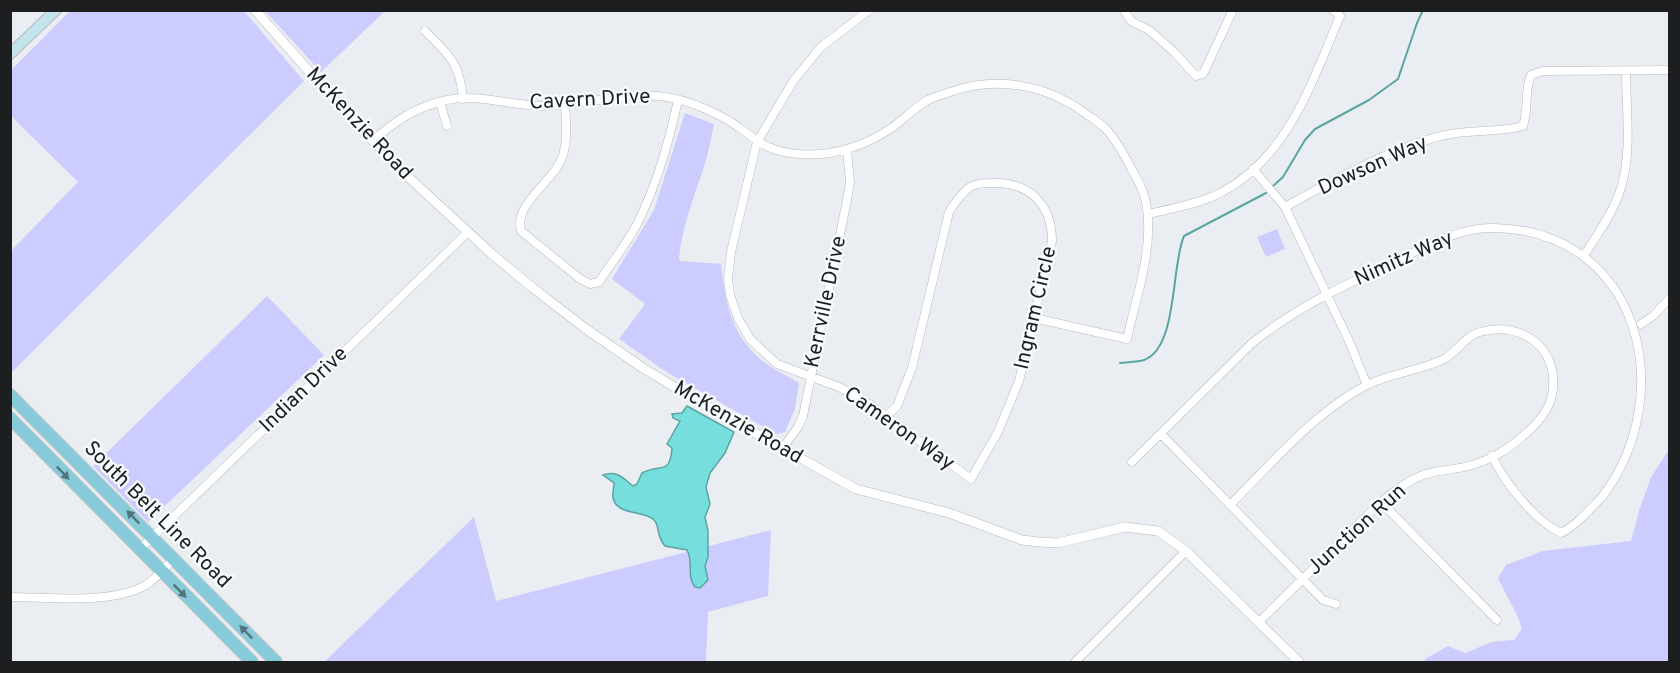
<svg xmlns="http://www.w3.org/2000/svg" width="1680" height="673" viewBox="0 0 1680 673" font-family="Overpass,sans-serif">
<rect width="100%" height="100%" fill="#eaeef2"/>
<!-- green -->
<path fill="#cdccfe" d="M70,11H244L304,81L11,373V251L78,182L11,116V70Z
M265,11H385L321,72Z
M685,113L714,124C711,139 708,155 703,170C693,199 682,228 679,259L680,261L721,264C725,301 730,331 759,358C770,368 786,375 799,383L795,409L785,432L776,434L668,373L619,339L645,304L612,279L654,210Z
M1277,229L1285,249L1266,257L1257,237Z
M267,296L324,355L148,522L93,466Z
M1669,450V662H1426L1425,659L1448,646L1465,653L1492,642L1514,640L1522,629C1517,611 1506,596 1498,578L1506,565L1543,551L1631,541L1639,511L1651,477Z
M474,517L496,601L771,530L768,596L708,612L706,662H324Z"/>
<!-- water -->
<path fill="#76dedc" stroke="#5ba4a4" stroke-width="1.5" d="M687,406L734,432L725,453L710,473L706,487L710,504L705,517L708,531V557L705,566L708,580L700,588L695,587C686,576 694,563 687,550L665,546C656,536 660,526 654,520C644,510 617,516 613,498C612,493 614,488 614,483L603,475C617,470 623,478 633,486L637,484L642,473C661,463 670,476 672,448L667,444L680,421L673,418L672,414L682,413Z"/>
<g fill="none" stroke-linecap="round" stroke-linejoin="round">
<!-- stream -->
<path stroke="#5ba4a4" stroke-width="2" d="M1273,186L1283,177L1305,140L1315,129L1369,100L1398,79L1417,23L1423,10
M1120,363C1128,362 1137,362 1144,360C1178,348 1171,265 1184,236L1266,193"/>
<!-- minor casing -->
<g stroke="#b5babd" stroke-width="9">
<path id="minor" d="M869,10L821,47L794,80L757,142L731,252L728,279L730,295L738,318L750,339L777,364L839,387L871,405L971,479L998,432L1019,381L1052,241C1052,204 1029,182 993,183C986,183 976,183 970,187C961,193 955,203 949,212L912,368L897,406L886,416
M1124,10L1131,21L1149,30L1173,51L1196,76L1203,74L1233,10
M425,31C449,55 460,63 463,99
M440,102L447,126
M565,104C566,123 569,147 559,164C548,185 514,205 521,231L579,278L590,284L599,282C611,263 627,244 637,224C657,185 669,142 678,100
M372,141C397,120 415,107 447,100C475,93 514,106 543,106C591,106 637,86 684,101C697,105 711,111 722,117C752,132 758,151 798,154C830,157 863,147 890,129C902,121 913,109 926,101C933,97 942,95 950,92C996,76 1045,84 1085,113C1091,118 1099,122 1105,128C1116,139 1123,153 1130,166C1137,179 1146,194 1147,209C1153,252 1136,297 1127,339L1034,318
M1253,169L1285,207L1349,341L1367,385
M1285,207C1330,182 1394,147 1445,135C1471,129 1498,133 1523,126C1529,109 1524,91 1531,75L1543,71L1670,70
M1148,214C1170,209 1193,205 1214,196C1287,162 1311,84 1340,16L1333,10
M1585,254C1597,235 1611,216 1619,194C1633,156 1626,110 1626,71
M1641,324L1653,316L1670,298
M1161,434L1323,600L1336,604
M782,449L798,427L803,416L847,200L850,182L847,150
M1132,462L1251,344C1294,309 1342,286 1392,263C1423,248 1458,227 1494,228C1640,230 1680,394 1602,497C1589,510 1577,525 1561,533C1535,521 1504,482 1492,456
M1381,502L1497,620
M1230,505C1270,465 1316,411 1367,385C1391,373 1420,371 1444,359C1457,352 1465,336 1480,332C1523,320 1561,350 1552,395C1549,411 1535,426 1523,436C1510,448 1490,460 1472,465C1457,470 1439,469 1423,475C1407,481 1395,491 1381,502L1259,622
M140,549L468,232
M10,597C51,597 110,605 146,585C156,579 165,567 174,559
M1075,662L1186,551"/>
</g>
<!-- tertiary casing -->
<g stroke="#b5babd" stroke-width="10">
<path id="tertiary" d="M255,10L337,103L405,174L493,255L533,288L586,329L643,368L701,403L856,489L949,513L1022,540L1039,542L1058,543L1125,527L1158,531L1186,551L1299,662"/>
</g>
<!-- secondary casing -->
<g stroke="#b5babd" stroke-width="12">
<path id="secondary" d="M10,54L56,10"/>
</g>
<!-- primary casing -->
<g stroke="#c9c9c9" stroke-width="14">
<path id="primary" d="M10,395L276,662
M10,418L252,662"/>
</g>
<!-- minor -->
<use href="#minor" stroke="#fff" stroke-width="8"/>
<!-- tertiary -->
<use href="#tertiary" stroke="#fff" stroke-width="9"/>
<!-- secondary -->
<use href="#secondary" stroke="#c3e4ec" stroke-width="10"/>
<!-- primary -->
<use href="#primary" stroke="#87cad9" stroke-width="12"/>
</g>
<!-- one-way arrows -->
<defs><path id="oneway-solid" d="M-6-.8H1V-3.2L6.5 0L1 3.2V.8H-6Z" transform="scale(1.5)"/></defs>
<g fill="#52747c">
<use href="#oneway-solid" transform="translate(63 473) rotate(46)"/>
<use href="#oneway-solid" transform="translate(133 517) rotate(-134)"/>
<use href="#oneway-solid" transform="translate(180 591) rotate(45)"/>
<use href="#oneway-solid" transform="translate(246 632) rotate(-134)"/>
</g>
<g text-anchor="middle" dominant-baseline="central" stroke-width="4.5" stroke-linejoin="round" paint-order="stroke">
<!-- street labels -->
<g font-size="21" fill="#1d1e20" stroke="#f8fcff">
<text transform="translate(590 100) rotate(-3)">Cavern Drive</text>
<text transform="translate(359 124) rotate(47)">McKenzie Road</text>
<text transform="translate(1373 166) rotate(-24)">Dowson Way</text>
<text transform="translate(1404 259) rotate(-24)">Nimitz Way</text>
<text transform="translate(826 302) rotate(-78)">Kerrville Drive</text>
<text transform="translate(1036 308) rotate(-77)">Ingram Circle</text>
<text transform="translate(304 390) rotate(-44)">Indian Drive</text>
<text transform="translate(738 423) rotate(30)">McKenzie Road</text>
<text transform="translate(899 429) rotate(35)">Cameron Way</text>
<text transform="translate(157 515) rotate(45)">South Belt Line Road</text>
<text transform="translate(1357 530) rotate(-42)">Junction Run</text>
</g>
</g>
<!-- border -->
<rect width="1680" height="673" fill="none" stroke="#1d1e20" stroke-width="24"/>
</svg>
